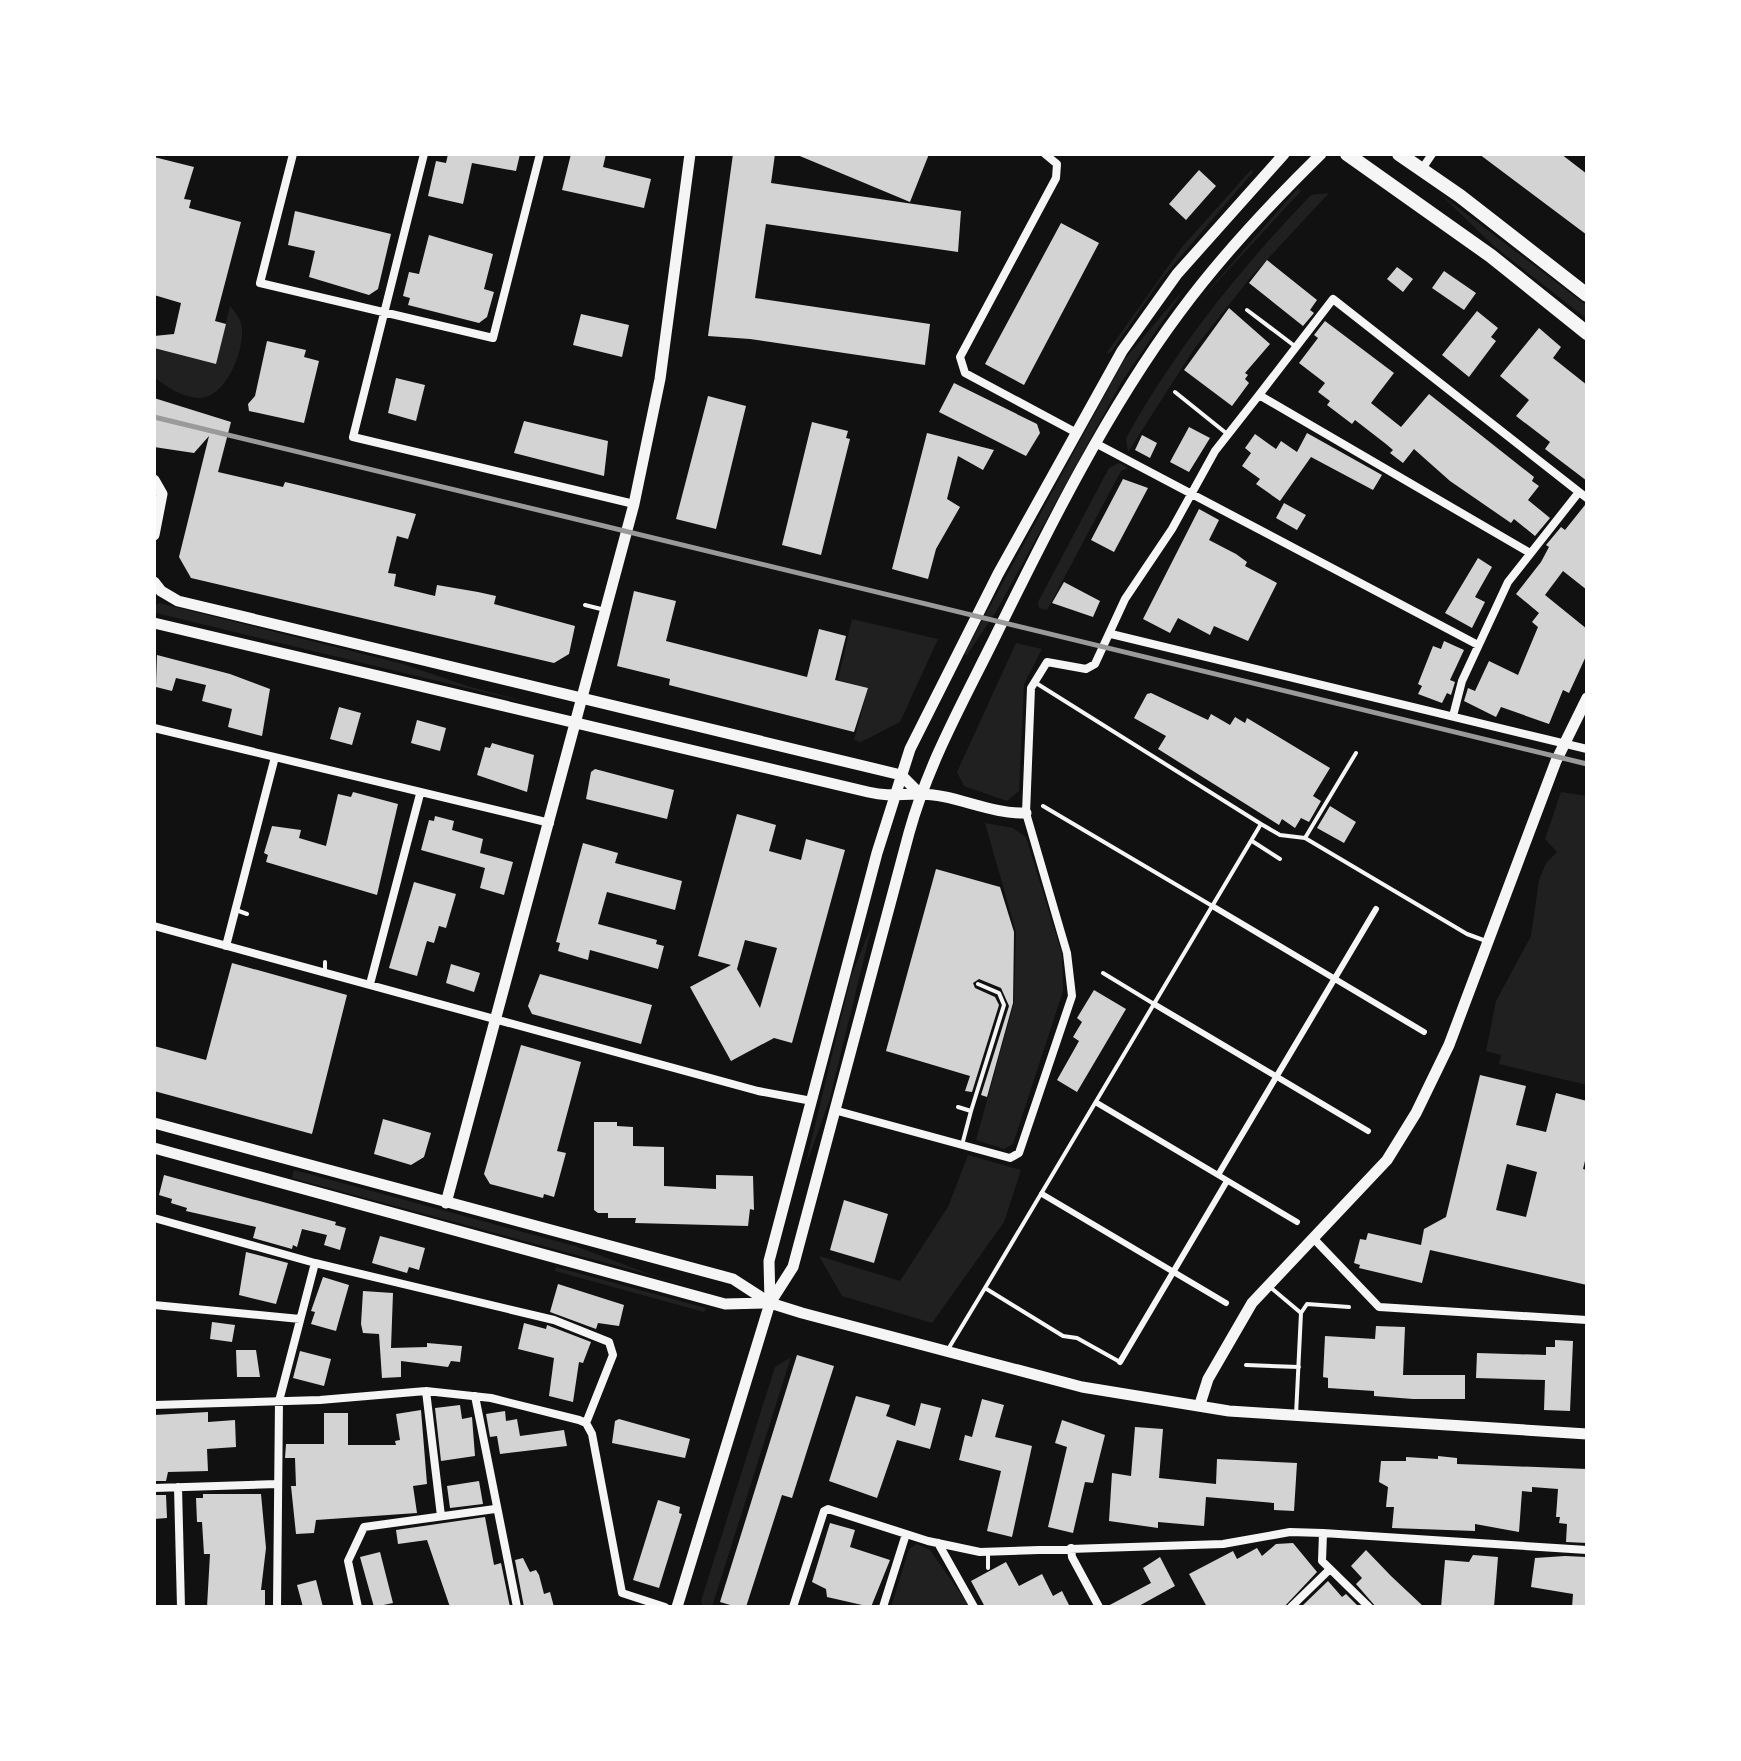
<svg xmlns="http://www.w3.org/2000/svg" width="1741" height="1761" viewBox="0 0 1741 1761" font-family="'PT Sans Narrow',sans-serif">
<rect width="100%" height="100%" fill="#111"/>
<!-- green -->
<path fill="#202020" d="M1251,170L1253,172L1160,281L1112,351L1106,354L1182,247Z
M1298,188L1301,191L1194,307Z
M1329,193L1250,278L1194,349L1128,452L1126,438C1177,347 1239,270 1311,195Z
M1439,193L1582,302L1587,305V319L1495,247Z
M1185,288L1121,383L997,610L967,655L964,654L1124,360Z
M230,306C236,313 241,319 242,328C244,351 226,398 199,398C181,397 167,387 154,377V348L216,364Z
M1119,463L1128,468L1121,471L1047,610L1039,608L1038,602L1109,468Z
M159,603L403,664L467,686L541,706L156,613L154,607Z
M852,619L938,639L900,722L861,742L854,740L868,688L838,680Z
M1016,643L1042,649L1024,684L1019,791L1007,801L964,786L957,772Z
M1561,792L1587,796V1085L1499,1064L1501,1055L1486,1051L1496,1001L1531,936L1539,880L1546,863L1557,852L1545,839Z
M985,823L1013,828L1026,837L1062,954L1063,991L1013,1144L1004,1149L976,1140L1014,1003L1016,932Z
M872,925L829,1102L805,1167L851,976Z
M968,1155L1021,1170L1004,1222L932,1323L842,1296L819,1256L900,1281L948,1207Z
M294,1170L575,1246L649,1274L721,1294L292,1178Z
M556,1267L706,1308L704,1312L555,1271Z
M791,1357L712,1607H703L701,1601L775,1367Z
M917,1544L930,1550L970,1607H891L909,1549Z"/>
<!-- building -->
<path fill="#d3d3d3" fill-rule="evenodd" d="M448,154H520L516,171L472,163L463,204L428,196L436,161L446,163Z
M571,154H606L603,167L651,179L644,208L562,190Z
M733,154H775L771,183L961,211L958,252L766,224L755,298L930,324L925,365L750,339L708,336Z
M795,154H929L910,202Z
M1479,154H1561L1587,174V235Z
M154,157L194,167L184,199L191,200L189,208L241,222L215,321L226,324L216,364L154,348V336L174,334L181,303L154,295Z
M1199,170L1216,186L1186,220L1169,204Z
M295,211L391,234L378,289L369,295L309,277L315,251L288,245Z
M1061,223L1099,243L1024,385L985,364Z
M429,235L493,254L484,289L494,292L487,317L479,323L408,305L410,298L403,296L409,272L419,274Z
M1267,260L1317,300L1310,310L1314,313L1303,326L1249,283Z
M1397,267L1413,279L1403,292L1387,279Z
M1444,271L1476,293L1464,310L1432,288Z
M1229,308L1270,344L1245,373L1248,375L1245,379L1249,383L1232,406L1184,370Z
M1477,311L1498,328L1491,337L1496,341L1469,377L1442,355Z
M581,314L629,325L622,357L573,345Z
M1325,321L1394,373L1371,403L1401,427L1429,394L1534,477L1532,481L1539,486L1528,500L1550,518L1535,536L1514,519L1511,523L1450,481L1414,449L1403,463L1390,453L1393,450L1386,444L1355,420L1352,424L1327,405L1330,401L1318,392L1325,383L1299,363L1318,338L1314,335Z
M1539,328L1561,347L1553,358L1587,385V481L1545,449L1550,442L1516,416L1529,400L1500,376Z
M267,341L306,350L304,357L319,361L304,423L249,411L248,404L255,396Z
M396,378L425,385L416,421L388,413Z
M954,383L1037,424L1040,433L1026,456L939,412Z
M708,396L746,406L716,529L676,519Z
M154,398L231,422L218,472L283,487L285,482L298,485L416,514L408,539L397,536L388,573L396,574L394,586L435,596L437,585L478,592L496,596L494,604L575,626L569,654L554,663L191,578L179,557L209,436L194,453L154,447Z
M524,421L608,441L604,476L514,453Z
M812,422L848,431L846,438L850,439L821,555L782,545Z
M1189,427L1210,438L1189,472L1170,462Z
M927,433L994,450L983,470L958,456L947,499L960,507L936,549L928,579L892,569Z
M1307,433L1382,475L1373,490L1311,457L1280,501L1256,484L1260,479L1242,466L1251,453L1245,448L1255,434L1276,449L1281,441L1297,452Z
M1142,435L1157,443L1150,458L1135,450Z
M1123,479L1148,488L1114,552L1091,540Z
M1284,503L1306,515L1297,530L1276,518Z
M1585,505L1587,590L1563,571L1545,595L1587,629V654L1569,693L1563,690L1549,724L1501,707L1496,717L1464,701L1468,688L1475,691L1489,661L1518,675L1538,627L1532,622L1539,613L1516,594L1541,562L1549,547L1546,545L1561,527L1565,530Z
M1199,509L1219,520L1209,540L1236,554L1247,562L1245,566L1277,583L1248,641L1214,626L1210,635L1178,618L1170,633L1143,619Z
M1478,558L1492,567L1475,597L1485,602L1472,628L1445,613Z
M1064,582L1100,601L1093,617L1052,603Z
M634,591L676,601L666,641L807,677L819,629L846,636L835,680L868,688L854,732L669,685L670,679L617,666Z
M1444,641L1464,650L1450,680L1455,682L1451,695L1447,693L1442,703L1418,694L1422,686L1418,684L1433,646L1441,649Z
M157,655L230,674L270,689L262,736L228,727L232,709L202,701L206,685L176,678L172,691L156,687Z
M1151,693L1208,720L1211,714L1230,725L1235,717L1245,723L1247,718L1330,768L1313,796L1321,801L1309,822L1301,818L1295,828L1282,819L1279,825L1158,749L1166,736L1134,718L1147,694Z
M339,707L361,713L352,745L330,739Z
M417,720L446,728L440,751L411,743Z
M492,743L534,755L527,792L477,775L485,747L490,748Z
M595,769L674,790L667,819L586,799L591,772Z
M353,792L398,804L377,895L266,862L268,855L264,853L272,826L301,830L299,838L326,846L338,794L351,797Z
M1330,806L1356,822L1344,843L1317,828Z
M737,814L776,825L769,851L801,860L806,839L845,850L792,1043L774,1038L731,1061L690,987L731,965L698,956ZM745,940L777,948L760,1008L737,969Z
M435,816L454,821L452,830L483,839L480,853L513,862L504,895L480,888L485,868L421,850L429,820L434,821Z
M583,843L618,853L615,863L682,881L675,910L607,892L598,924L657,940L656,944L664,946L658,969L590,950L588,960L558,951L560,943L556,942Z
M936,869L1000,887L1014,932L1013,1003L987,1097L981,1095L1009,1006L1001,988L979,979L973,983L975,988L995,997L999,1005L972,1092L965,1091L970,1076L886,1051Z
M414,882L456,894L446,928L439,926L434,943L427,941L417,976L389,968Z
M232,963L347,995L312,1134L154,1091V1046L206,1060Z
M451,964L480,973L474,992L446,983Z
M540,974L652,1005L641,1044L532,1014L528,1006Z
M1094,990L1126,1009L1077,1092L1057,1080L1079,1041L1073,1037L1082,1022L1077,1018Z
M521,1045L581,1062L557,1151L566,1153L554,1197L544,1194L543,1198L490,1184L484,1174Z
M1480,1075L1526,1086L1516,1125L1546,1132L1556,1093L1587,1101V1153L1583,1169L1587,1170V1285L1430,1250L1422,1283L1359,1268L1360,1265L1354,1263L1360,1239L1366,1240L1368,1233L1421,1245L1424,1229L1446,1217ZM1507,1164L1537,1172L1526,1217L1496,1210Z
M383,1119L431,1133L424,1157L411,1165L374,1154Z
M594,1122H617V1126L633,1127V1146L664,1147V1186L716,1189V1175L753,1176L754,1210L750,1209L748,1226L635,1223L636,1218H608V1213H598L594,1210Z
M164,1175L336,1222L335,1225L346,1228L340,1250L324,1245L327,1235L302,1229L297,1247L293,1245L292,1249L253,1238L256,1227L186,1211L187,1208L171,1203L172,1199L159,1195Z
M844,1200L888,1214L874,1263L830,1250Z
M380,1236L425,1248L419,1270L409,1267L407,1273L372,1263Z
M246,1252L288,1263L276,1304L239,1295Z
M323,1277L349,1285L336,1331L311,1324L315,1312L311,1311Z
M558,1284L624,1305L619,1326L598,1323L596,1329L550,1312Z
M363,1291L393,1293L391,1348L427,1347V1343L462,1346L460,1362L451,1361L448,1367L401,1361V1377L382,1378L379,1334L363,1333L361,1324Z
M212,1322L235,1325L232,1342L210,1339Z
M524,1323L546,1329L547,1325L552,1327L591,1342L583,1363L579,1362L573,1402L549,1396L554,1358L518,1349Z
M1376,1326L1405,1327L1403,1375H1465V1399H1413L1374,1396V1391L1328,1388V1378L1323,1377L1325,1336L1375,1339Z
M1555,1340L1573,1341L1570,1411L1544,1410L1545,1380L1476,1378L1477,1353L1546,1355V1347H1555Z
M236,1350H256L260,1377H237Z
M300,1351L331,1359L324,1386L293,1378Z
M797,1355L834,1366L792,1498L782,1495L746,1607H737L720,1602Z
M856,1396L890,1405L886,1416L915,1426L921,1403L941,1408L930,1449L897,1440L877,1498L829,1481Z
M982,1399L1004,1405L995,1437L1032,1446L1012,1537L987,1531L1001,1471L959,1460L965,1435L972,1437Z
M460,1405L462,1419L472,1417L475,1456L441,1461L435,1408Z
M421,1410L427,1484L413,1486L417,1513L316,1520L314,1533L296,1534L291,1486H296L295,1458H285L286,1444H324V1413H348V1445H396L395,1441L400,1440L396,1414Z
M505,1411L506,1421L517,1419L520,1436L564,1430L567,1446L500,1454L497,1436L490,1437L486,1414Z
M208,1412V1422L235,1420L236,1447L207,1449L208,1471L168,1472L166,1481H154V1415Z
M619,1419L690,1439L685,1458L612,1443L615,1421Z
M1062,1420L1105,1435L1093,1483L1085,1482L1073,1533L1048,1527L1067,1447L1055,1443Z
M1135,1427L1163,1429L1159,1478L1216,1484L1217,1459L1297,1463L1294,1511L1274,1510V1503L1206,1497L1204,1526L1158,1522V1528L1109,1521L1112,1473L1131,1476Z
M1438,1456L1457,1458V1464L1587,1469V1543L1566,1542L1567,1524L1559,1523L1560,1517H1556L1558,1489L1532,1487V1492L1522,1491L1519,1532L1475,1524V1531L1392,1528L1394,1507H1386L1388,1487L1379,1482L1381,1461H1406V1457L1438,1459Z
M479,1481L483,1504L450,1508L447,1486Z
M203,1494H261L266,1548L261,1590H265V1607H207L210,1554H204L202,1522H197L196,1498H203Z
M154,1495H166L167,1518L154,1519Z
M658,1500L680,1507L679,1513L682,1514L659,1588L633,1580Z
M485,1517L494,1565L501,1563L510,1607H450L427,1540L398,1544L396,1530Z
M830,1523L855,1530L850,1547L890,1560L871,1607L827,1597L826,1589L812,1582Z
M1293,1543L1317,1572L1284,1607H1207L1189,1574L1233,1551L1237,1559L1257,1548L1262,1556L1276,1544Z
M1366,1550L1391,1576L1424,1607H1376L1356,1584L1362,1578L1351,1566Z
M380,1552L393,1603L374,1607L360,1557Z
M1473,1555L1498,1557L1494,1607H1441L1445,1560L1469,1562Z
M1565,1556L1587,1557V1607H1572L1573,1594L1531,1587L1535,1558Z
M1160,1557L1175,1586L1137,1607H1106L1151,1583L1143,1568Z
M523,1558L530,1572L536,1570L539,1575L544,1594L550,1592L554,1607H524L515,1560Z
M1006,1562L1019,1586L1042,1574L1053,1596L1062,1591L1070,1607H985L971,1581Z
M316,1580L323,1607H303L297,1585Z
M1328,1581L1342,1597L1346,1594L1359,1607H1301Z"/>
<g fill="none" stroke-linecap="round" stroke-linejoin="round">
<!-- service -->
<path stroke="#f5f5f5" stroke-width="4" d="M1247,310L1296,347
M1175,392L1226,433
M585,605L605,610
M1036,683L1261,824
M1043,806L1214,907
M1305,838L1467,934L1486,941
M1252,841L1280,859
M236,910L247,914
M325,972V962
M1103,973L1154,1004
M958,1107L971,1111L962,1145
M971,1111L1004,1005L999,993L978,984
M1270,1287L1301,1313L1296,1415
M1301,1313L1307,1304L1349,1307
M947,1351L985,1288
M1120,1362L1077,1338L1063,1336L985,1288L1261,824L1280,835L1305,838L1356,753
M1246,1365L1299,1367
M988,1568V1554"/>
<!-- pedestrian -->
<path stroke="#f5f5f5" stroke-width="6" d="M1214,907L1424,1032
M1154,1004L1368,1131
M1097,1103L1297,1222
M1218,1175L1376,909
M1042,1194L1226,1303
M1120,1362L1227,1181"/>
<!-- minor -->
<path stroke="#f5f5f5" stroke-width="8" d="M293,154L260,283L493,338L540,154
M424,154L353,437L634,504
M1045,154L1057,164L1056,178L960,357L965,373L1075,432
M1422,169L1432,154
M1259,395L1333,299L1579,492
M1097,444L1478,645
M1111,634L1587,749
M1453,716L1462,681L1508,582L1579,492L1587,498
M154,728L550,823
M154,926L758,1091L812,1101
M226,946L275,757
M370,984L420,794
M834,1110L1010,1158L1019,1153L1072,996L1067,953L1026,813L1031,688L1047,662L1086,669L1095,664L1125,599L1172,529L1215,451L1259,395L1530,553
M154,1218L315,1263L554,1320L609,1342L613,1355L586,1423
M1315,1240L1379,1307L1587,1320
M154,1305L300,1319
M426,1391L441,1516
M475,1396L517,1607
M154,1405L320,1400L426,1391L491,1398L579,1420L586,1423L592,1434L622,1593L665,1607
M178,1487L181,1607
M154,1488L277,1484
M938,1543L974,1607
M1071,1548L1072,1557L1099,1607
M277,1607L279,1401L315,1263
M358,1607L348,1561L364,1527L495,1509
M793,1607L824,1511L828,1509L928,1541L980,1552L1223,1544L1290,1532L1323,1533
M883,1607L906,1534
M1291,1607L1329,1570
M1369,1607L1322,1561L1323,1533L1587,1550"/>
<!-- tertiary -->
<path stroke="#f5f5f5" stroke-width="11" d="M154,480L162,494L154,535
M154,582L161,591L178,601L901,775L920,794
M154,623L868,792C890,797 898,794 919,794C955,794 989,814 1026,813
M154,1123L733,1279L770,1303L802,1313L1082,1387L1229,1411L1587,1434
M154,1148L725,1304L769,1303
M446,1203L634,504L660,379L690,154
M770,1302L769,1261L877,853L910,749L998,574L1122,351L1177,274L1284,154
M1200,1404L1208,1379L1252,1303L1387,1160L1416,1113L1449,1045L1556,761L1587,698
M677,1607L770,1303L793,1267L909,833C928,764 963,702 994,639C1048,529 1107,410 1180,312C1222,255 1270,204 1321,154"/>
<!-- primary -->
<path stroke="#f5f5f5" stroke-width="14" d="M1347,154L1491,256L1587,333
M1399,154L1460,196L1587,295"/>
<!-- rail -->
<path stroke="#9a9a9a" stroke-width="5" d="M154,417L1587,764"/>
</g>
<!-- border -->
<rect width="1741" height="1761" fill="none" stroke="#ffffff" stroke-width="312"/>
</svg>
